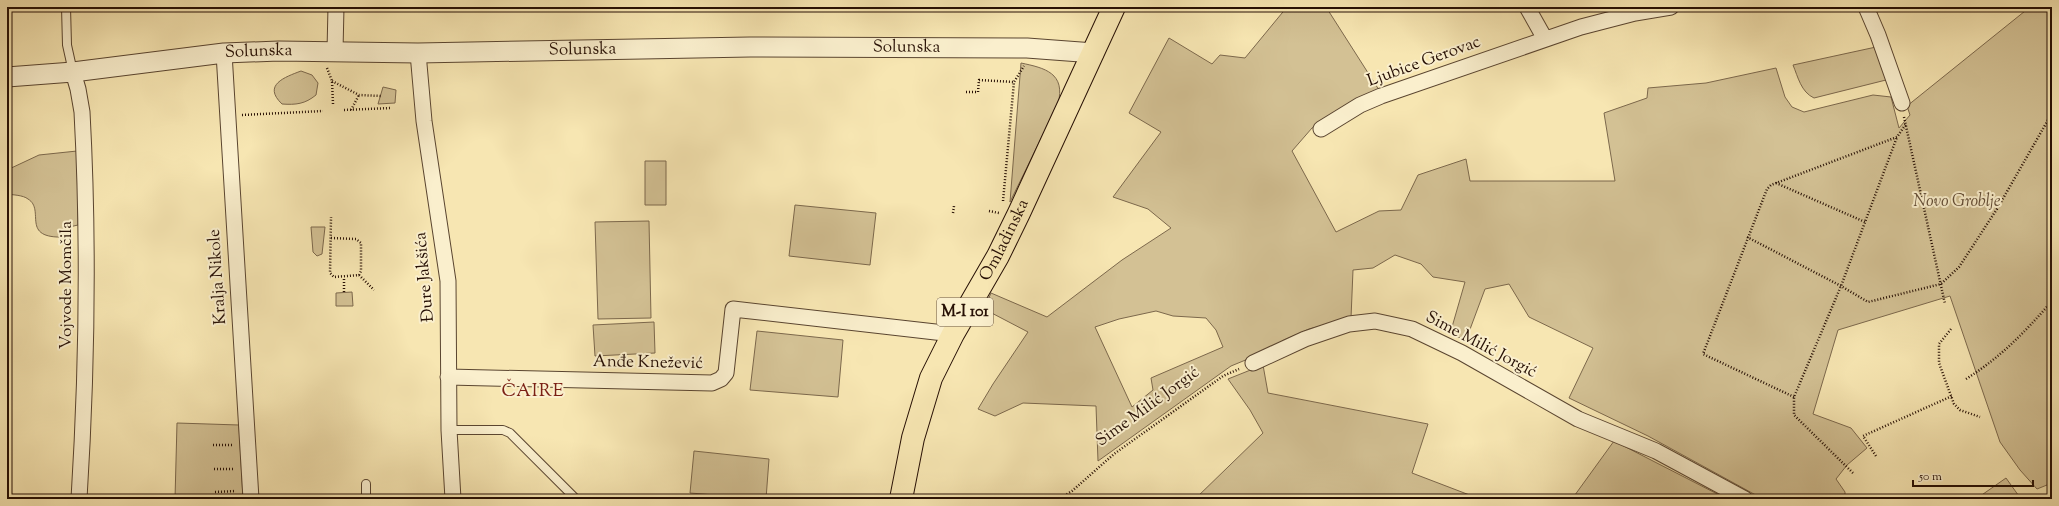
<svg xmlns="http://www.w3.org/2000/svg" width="2059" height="506" viewBox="0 0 2059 506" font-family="'Sorts Mill Goudy',serif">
<rect width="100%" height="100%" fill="#f7e6b2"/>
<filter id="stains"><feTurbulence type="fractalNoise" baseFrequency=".005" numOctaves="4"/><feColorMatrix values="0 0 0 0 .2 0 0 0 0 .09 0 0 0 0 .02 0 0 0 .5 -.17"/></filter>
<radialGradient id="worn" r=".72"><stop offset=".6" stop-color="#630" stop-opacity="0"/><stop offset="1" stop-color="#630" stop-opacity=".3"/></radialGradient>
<!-- green -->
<path fill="#d3c194" stroke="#7c684c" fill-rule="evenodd" d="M1287,7H1326L1379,90L1312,128L1292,151L1336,232L1379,211L1401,210L1418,175L1466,159L1470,181H1615L1604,113L1647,98L1648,88L1706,83L1776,68L1785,97L1792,107L1804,112L1873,95L1891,97L1899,128L1910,115L1907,106L2030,7H2052V483L2037,489L2020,470L2000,442L1950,296L1838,330L1813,414L1851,428L1867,448L1847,465L1836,479L1845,492V499H1763L1648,436L1569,398L1593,348L1529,317L1509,284L1485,289L1466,340L1450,334L1465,282L1433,277L1421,264L1395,255L1373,268L1353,270L1351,318L1309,329L1284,340L1265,352L1231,366L1098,461L1096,406L1023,403L995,416L978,409L993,384L1028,332L984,309L991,293L1047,317L1122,260L1171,228L1148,209L1113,197L1161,132L1129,113L1169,38L1212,64L1220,55L1245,58ZM1156,311L1173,316L1206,318L1216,330L1223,347L1151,378L1153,390L1132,407L1095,327L1119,319Z
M1876,47L1886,80L1814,98C1801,92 1798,77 1793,65Z
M1021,63C1045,68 1066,73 1058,104L1010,202Z
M301,71L312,75L318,83L316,95C305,104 296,105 282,104C262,85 285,77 301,71Z
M383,87L396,90L395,103L378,104Z
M77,151L78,225L65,228V237C19,239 46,210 28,199C23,195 13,195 7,194V170L39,155Z
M645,161H666V205H645Z
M795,205L876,213L870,265L789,256Z
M649,221L651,318L598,319L595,222Z
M311,227H325L322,254L317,256L313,252Z
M352,292L353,306H336V293Z
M654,322L655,353L595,356L593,325Z
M757,331L843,340L838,397L750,390Z
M1263,365L1268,393L1428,424L1412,473L1480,499H1195L1263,433L1250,410L1228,379Z
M177,423L239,425L243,499H175Z
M1614,441L1727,499H1572Z
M694,451L769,459L766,499L690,493Z
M2006,478L2021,499H1976Z"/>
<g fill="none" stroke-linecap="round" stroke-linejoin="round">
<!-- service casing -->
<g stroke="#5a4530" stroke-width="10">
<path id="service" d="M66,7L67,45L73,72
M449,430H503L510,433L576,499
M366,499V484"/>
</g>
<!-- minor casing -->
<g stroke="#5a4530" stroke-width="17">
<path id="minor" d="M1527,7L1545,39
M1866,7L1878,35L1902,103
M335,51L336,7
M224,53L251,499
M418,53L424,121L448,281L449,430L453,499
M73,72L78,89L82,112C89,241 87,370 79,499
M1321,129L1360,105L1381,96L1581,27L1635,13L1671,7
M1253,363L1305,339L1349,324L1375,321L1412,329L1462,353L1578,419L1656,451L1745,499
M448,377L712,383L721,379L726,373L733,309L953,334"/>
</g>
<!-- tertiary casing -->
<g stroke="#5a4530" stroke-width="21">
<g id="tertiary">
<path id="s1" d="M7,77L73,72L224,53L279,51L418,53L750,47L1027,48L1094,53"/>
</g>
</g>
<!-- primary casing -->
<g stroke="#260f04" stroke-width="24">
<g id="primary">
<path id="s2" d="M901,499L913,438L931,378L953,334L998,256L1019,213L1114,7"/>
</g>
</g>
<!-- path -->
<path stroke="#260f04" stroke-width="2.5" stroke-dasharray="1 2" stroke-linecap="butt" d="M327,68L332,81L333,104
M332,81L359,95L381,96
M966,92H978L979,80L1014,82
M344,110L391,108
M351,110L359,95
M242,115L323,111
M1904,117L1945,304
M1776,183L1865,222
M1003,201L1014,82L1024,66
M989,211L999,213
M953,213L954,206
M1747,237L1841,286L1868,302L1941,284L1959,267L1997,209L2052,113
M331,238L356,239L361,243V271L359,275L334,277L330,273L331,217
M359,275L374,290
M344,292V277
M1951,329L1939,344V363L1954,404L1960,410L1980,417
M1966,379C2001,357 2025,332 2052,301
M1794,397L1703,354L1767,189L1771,185L1897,137L1906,124
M213,445H233
M1876,456L1863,436L1952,396
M214,469H235
M1853,473L1794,415V397L1841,286L1897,137
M215,492L236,491
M1059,499L1072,491L1114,454L1223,376L1239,369"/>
<!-- service -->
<use href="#service" stroke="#faefcd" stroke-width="8"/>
<!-- minor -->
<use href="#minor" stroke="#faefcd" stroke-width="15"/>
<!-- tertiary -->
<use href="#tertiary" stroke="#faefcd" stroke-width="19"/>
<!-- primary -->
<use href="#primary" stroke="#f7e6b2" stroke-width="22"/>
</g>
<g text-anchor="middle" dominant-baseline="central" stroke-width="4" stroke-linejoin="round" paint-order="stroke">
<!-- shield labels -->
<rect fill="#faefcd" stroke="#665240" stroke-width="1" x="937" y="298" width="56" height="28" rx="3"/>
<g font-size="16" font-weight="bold" fill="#260f04">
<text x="965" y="312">M-I 101</text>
</g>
<!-- street labels -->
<g font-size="17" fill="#260f04" stroke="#faefcd">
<text stroke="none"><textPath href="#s1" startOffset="901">Solunska</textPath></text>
<text stroke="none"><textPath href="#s1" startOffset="577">Solunska</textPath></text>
<text stroke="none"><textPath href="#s1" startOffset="253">Solunska</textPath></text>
<text transform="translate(1424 62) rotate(-20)">Ljubice Gerovac</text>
<text stroke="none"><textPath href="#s2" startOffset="281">Omladinska</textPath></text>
<text transform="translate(218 277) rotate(-94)">Kralja Nikole</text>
<text transform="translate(425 277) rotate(-95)">Đure Jakšića</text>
<text transform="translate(67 285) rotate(-90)">Vojvode Momčila</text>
<text transform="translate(1481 345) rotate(28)">Sime Milić Jorgić</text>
<text transform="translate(648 363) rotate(1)">Anđe Knežević</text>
<text transform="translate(1148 407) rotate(-36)">Sime Milić Jorgić</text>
</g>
<!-- park labels -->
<g font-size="17" font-style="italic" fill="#634d36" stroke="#faefcd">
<text x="1957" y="202">Novo Groblje</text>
</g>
<!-- neighbourhood labels -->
<g font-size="18" letter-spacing="1" fill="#7a1f14" stroke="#faefcd">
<text x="533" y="392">ČAIRE</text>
</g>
</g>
<!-- margin -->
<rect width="2059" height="506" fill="none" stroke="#f7e6b2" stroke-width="24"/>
<rect x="8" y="8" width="2043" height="490" fill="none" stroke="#260f04" stroke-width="2"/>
<rect x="12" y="12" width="2035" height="482" fill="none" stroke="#260f04"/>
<!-- scale -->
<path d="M1913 480v6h120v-6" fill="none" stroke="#260f04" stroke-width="2"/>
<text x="1919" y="480" font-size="12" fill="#260f04" stroke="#faefcd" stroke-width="3" paint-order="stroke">50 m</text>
<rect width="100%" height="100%" filter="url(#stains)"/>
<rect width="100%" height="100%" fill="url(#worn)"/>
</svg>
